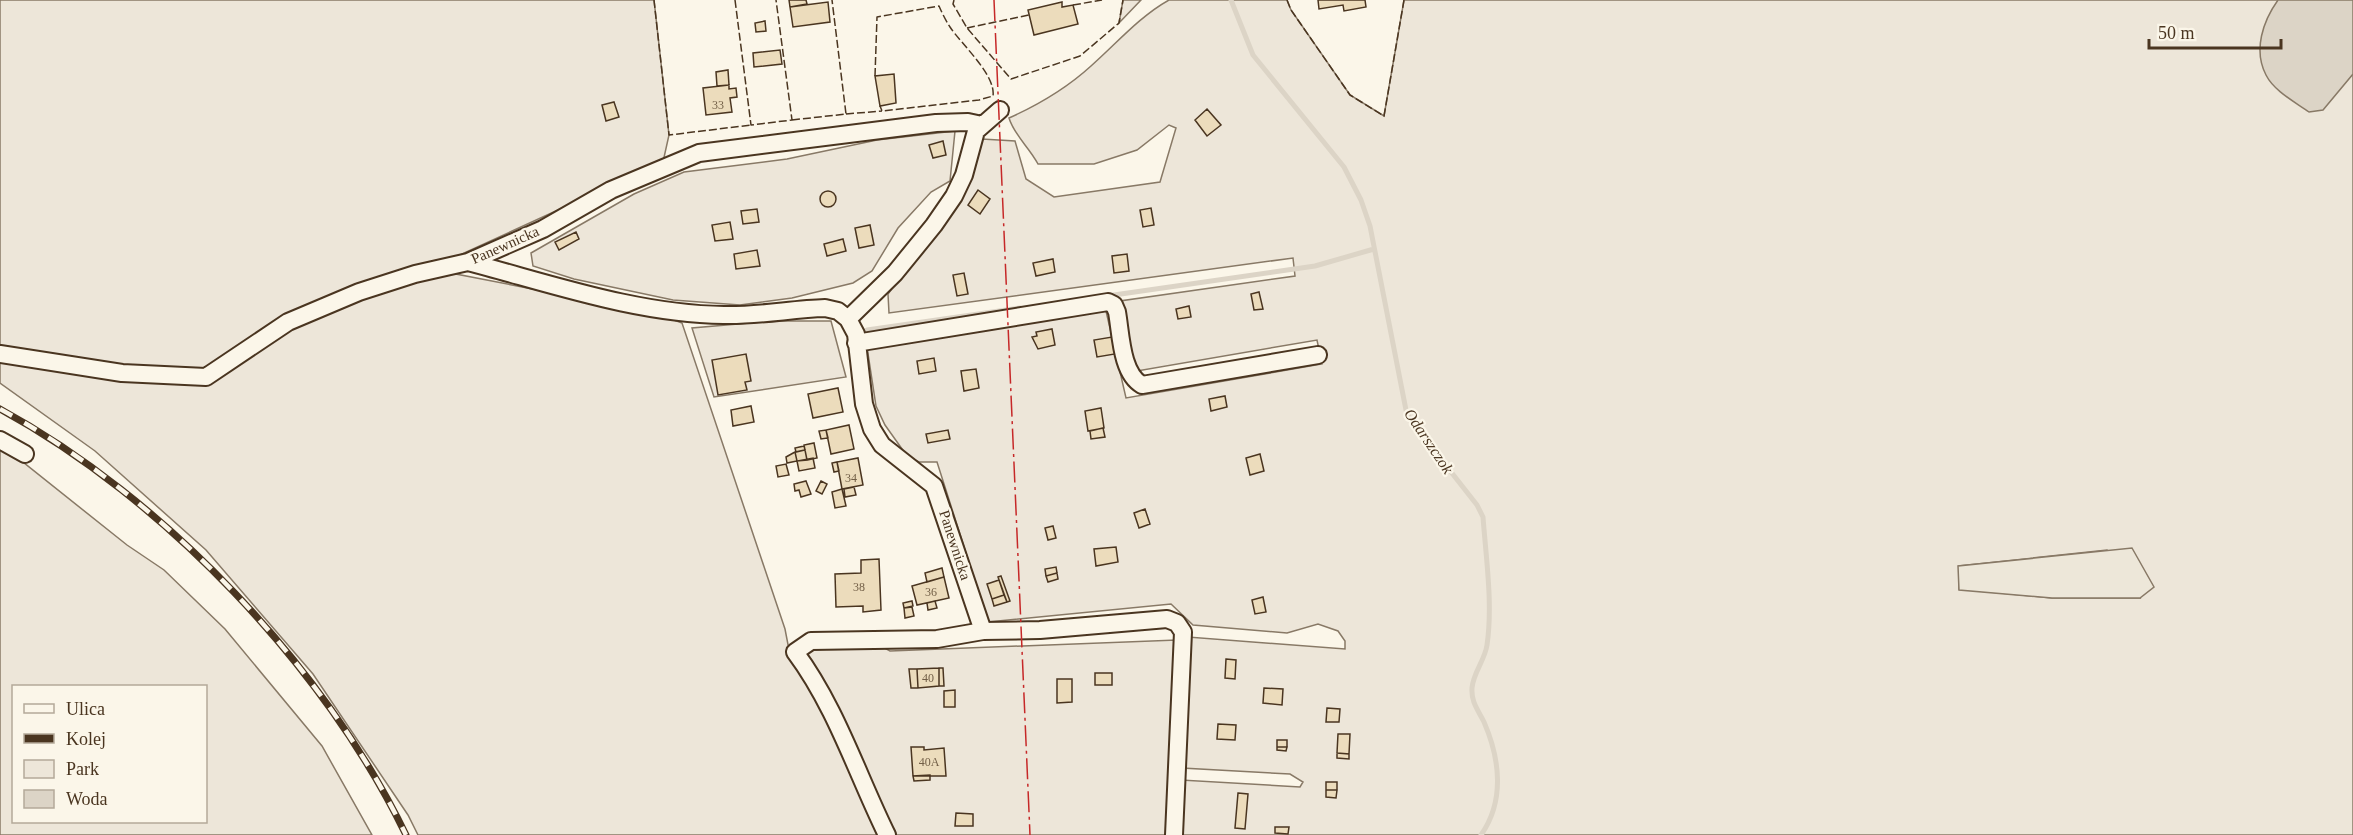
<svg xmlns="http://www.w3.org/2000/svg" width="2353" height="835" viewBox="0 0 2353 835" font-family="Georgia,serif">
<rect width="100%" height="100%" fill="#fbf6e9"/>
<!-- green -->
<path fill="#ede6d9" stroke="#887966" stroke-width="1.5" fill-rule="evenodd" d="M0,0H654L669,135L663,162L451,259L456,274L655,313L682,323L785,629L790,655L826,717L879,835H418L408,815L313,674L206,550L95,451L0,383Z
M1123,0H1141L1119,23Z
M1169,0H1287L1291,10L1350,95L1384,116L1404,0H2353V835H1180L1181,780L1300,787L1303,782L1290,774L1182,768L1188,637L1345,649V641L1338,631L1318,624L1287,633L1193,625L1171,604L988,622L937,462H919L907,456L885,425L876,406L867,347L1106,311L1126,398L1322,364L1317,340L1137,371L1132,367L1120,301L1295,276L1293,258L889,313L888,294L918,253L982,139L1015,141L1026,179L1054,197L1160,182L1176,128L1169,125L1137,150L1094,164H1038C1029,147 1014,135 1009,118C1038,105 1068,87 1091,66C1116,44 1140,16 1169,0ZM2107,550L2140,598H2052L1959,589V566Z
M955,131L950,181L931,192L898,228L872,271L853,283L792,298L740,305L673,300L574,279L533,266L531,253L634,194L684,172L787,159L877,140Z
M773,321H831L846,377L714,397L692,328Z
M0,449L19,459L127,545L164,570L225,629L322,746L372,835H0ZM14,686H206V822H14Z
M1177,640L1168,835H892L807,656L809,650L881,646L890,651Z"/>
<!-- parking -->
<path fill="#ede7d9" stroke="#887966" stroke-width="1.5" d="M2132,548L2154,587L2140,598H2052L1959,590L1958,566Z"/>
<!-- water -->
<path fill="#dcd4c6" stroke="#887966" stroke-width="1.5" d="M2278,0H2353V74L2323,110L2309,112C2295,102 2274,91 2266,75C2253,50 2263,21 2278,0Z"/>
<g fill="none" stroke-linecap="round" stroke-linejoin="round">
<!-- stream -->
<path stroke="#dcd4c6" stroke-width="5" d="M1231,0L1253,55L1344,167L1361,200L1370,226L1406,410L1411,421L1477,505L1483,517C1486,558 1493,604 1487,645C1485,660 1473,673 1472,688C1471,702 1478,710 1484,722C1500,759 1505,801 1481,835
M1107,296L1315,266L1374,249
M867,330L1020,308"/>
</g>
<!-- building -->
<path fill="#ecdcbc" stroke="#4a3520" stroke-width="1.5" d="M789,0H806L807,4L790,7Z
M1318,0H1365L1366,7L1344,11L1343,5L1319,9Z
M828,2L830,22L793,27L790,7Z
M1062,2V7L1073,5L1078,24L1034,35L1028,10Z
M765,21L766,31L756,32L755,23Z
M780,50L782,64L754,67L753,53Z
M728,70L729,85L717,86L716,72Z
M894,74L896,103L880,106L875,76Z
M729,85V89L736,88L737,97L730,98L732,112L706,115L703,88Z
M614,102L619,117L606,121L602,105Z
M1207,109L1221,125L1207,136L1195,120Z
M943,141L946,155L933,158L929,145Z
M978,190L990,199L980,214L968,205Z
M820 199a8 8 0 1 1 16 0a8 8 0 1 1-16 0Z
M1151,208L1154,225L1143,227L1140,210Z
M757,209L759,222L743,224L741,211Z
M730,222L733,239L715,241L712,225Z
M870,225L874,245L859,248L855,228Z
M576,232L579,239L559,250L555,242Z
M843,239L846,251L827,256L824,244Z
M757,250L760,266L736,269L734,254Z
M1127,254L1129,271L1114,273L1112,256Z
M1053,259L1055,272L1036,276L1033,263Z
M964,273L968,294L957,296L953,275Z
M1259,292L1263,309L1254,310L1251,294Z
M1189,306L1191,317L1178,319L1176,309Z
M1052,329L1055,345L1038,349L1032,337L1037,336L1036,332Z
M1112,337L1115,354L1097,357L1094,340Z
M746,354L751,381L745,382L747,390L718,395L712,360Z
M934,358L936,371L919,374L917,361Z
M976,369L979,388L964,391L961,371Z
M838,388L843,412L813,418L808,394Z
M1225,396L1227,407L1211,411L1209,399Z
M751,406L754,422L733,426L731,410Z
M1101,408L1104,428L1088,431L1085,411Z
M849,425L854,449L831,454L826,430Z
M1103,428L1105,437L1091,439L1090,431Z
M826,430L828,438L821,439L819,431Z
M948,430L950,439L928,443L926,434Z
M814,443L817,458L807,460L804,445Z
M804,446L805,450L796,452L795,448Z
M805,450L807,460L797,461L795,452Z
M795,452L797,461L787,463L786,457Z
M1260,454L1264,471L1250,475L1246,458Z
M813,458L815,468L799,471L797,461Z
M858,458L863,485L842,489L837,462Z
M837,462L839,471L834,472L832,463Z
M786,464L789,475L778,477L776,466Z
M806,481L811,494L801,497L799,490L795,491L794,484Z
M821,481L827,484L822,494L816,491Z
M854,487L856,495L845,497L844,489Z
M842,489L846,506L835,508L832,492Z
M1145,509L1150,524L1139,528L1134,513Z
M1053,526L1056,538L1048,540L1045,528Z
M1116,547L1118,562L1096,566L1094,549Z
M879,559L881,610L863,612V606L836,607L835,574L861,573V560Z
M1056,567L1057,573L1046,576L1045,569Z
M942,568L944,577L927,582L925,573Z
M1057,573L1058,579L1048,582L1046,576Z
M1001,576L1010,601L1007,602L998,577Z
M944,577L949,598L917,605L912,586Z
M999,580L1004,595L992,599L987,584Z
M1004,595L1007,602L994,606L992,599Z
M1263,597L1266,612L1255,614L1252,600Z
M912,601L913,606L904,608L903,603Z
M935,601L937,608L928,610L927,603Z
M912,607L914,616L905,618L904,608Z
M1226,659L1236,660L1235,679L1225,678Z
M939,668V686L918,688L917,669Z
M939,668H943L944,686H939Z
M909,669H917L918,688H911Z
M1095,673H1112V685H1095Z
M1057,679H1072V702L1057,703Z
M1264,688L1283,689L1282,705L1263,703Z
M955,690V707H944V691Z
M1327,708L1340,709L1339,722H1326Z
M1218,724L1236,725L1235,740L1217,739Z
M1338,734H1350L1349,754L1337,753Z
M1277,740H1287V747H1277Z
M911,747H924V750L944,748L946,776H913Z
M1277,747H1287L1286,751L1277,750Z
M1337,753L1349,754V759L1337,758Z
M930,775V780L914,781L913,776Z
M1326,782H1337V790H1326Z
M1326,790H1337L1336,798L1326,797Z
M1238,793L1248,794L1245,829L1235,828Z
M956,813L973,814V826H955Z
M1275,827H1289L1288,834L1275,833Z"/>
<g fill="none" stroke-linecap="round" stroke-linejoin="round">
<!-- minor casing -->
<g stroke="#4a3520" stroke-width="20">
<path id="minor" d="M468,262C552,284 637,314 724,315C758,316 792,309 825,308L838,311L848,319L856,334L864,404L872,429L882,445L934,486L983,631L937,639L811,641L795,652C836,707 857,774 887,835
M848,319L895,273L934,225L954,196L964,175L976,131L1000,110
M856,343L1108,302L1114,305L1117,312C1121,334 1121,373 1142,385L1318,355
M0,354L122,373L206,377L288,322L359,292L415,274L468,262L543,229L611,190L699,153L936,123L968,122L982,125
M0,440L25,454
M983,631L1040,630L1167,619L1177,623L1183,632L1174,835"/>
</g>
<!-- minor -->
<use href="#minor" stroke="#fbf6e9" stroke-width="16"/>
<!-- rail casing -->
<g stroke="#4a3520" stroke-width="7">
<path id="rail" d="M0,409C164,498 325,667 406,835"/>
</g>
<!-- rail -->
<use href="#rail" stroke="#fbf6e9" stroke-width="4.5" stroke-dasharray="14" stroke-linecap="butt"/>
<!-- fence -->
<path stroke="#4a3520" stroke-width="1.5" stroke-dasharray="8 3" stroke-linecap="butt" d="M654,0L669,135L751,125
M735,0L751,125L792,120L776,0
M954,0L953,4L967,28L1011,79L1080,56L1119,23L1123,0
M1287,0L1291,10L1350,95L1384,116L1404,0
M1073,5L1102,0
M967,28L1029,15
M875,76L877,17L939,6C942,13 946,21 950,27C962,45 996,75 993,96L979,100L882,111L880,106
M846,114L882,111
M792,120L846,114L832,0"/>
<!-- power -->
<path stroke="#c62828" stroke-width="1.5" stroke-dasharray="21 4.5 3 4.5" stroke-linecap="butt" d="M994,0L1030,835"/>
</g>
<g text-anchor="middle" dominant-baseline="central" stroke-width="4.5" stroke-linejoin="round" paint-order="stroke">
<!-- number labels -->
<g font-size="12" fill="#725f47">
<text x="718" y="105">33</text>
<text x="851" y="478">34</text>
<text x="859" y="587">38</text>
<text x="931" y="592">36</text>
<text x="928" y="678">40</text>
<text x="929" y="762">40A</text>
</g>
<!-- street labels -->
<g font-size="15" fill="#4a3520" stroke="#fbf6e9">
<text transform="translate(505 245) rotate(-24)">Panewnicka</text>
<text transform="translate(955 545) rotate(72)">Panewnicka</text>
</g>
<!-- water labels -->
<g font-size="16" font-style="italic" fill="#4a3520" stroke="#fbf6e9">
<text transform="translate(1429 441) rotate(56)">Odarszczok</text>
</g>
</g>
<!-- legend -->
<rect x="12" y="685" width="195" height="138" fill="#fbf6e9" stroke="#b4a999" stroke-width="1.5"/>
<rect x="24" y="704" width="30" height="9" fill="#fbf6e9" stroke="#b4a999" stroke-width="1.5"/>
<text x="66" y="715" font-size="18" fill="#4a3520">Ulica</text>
<rect x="24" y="734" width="30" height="9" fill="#4a3520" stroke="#b4a999" stroke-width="1.5"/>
<text x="66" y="745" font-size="18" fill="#4a3520">Kolej</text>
<rect x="24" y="760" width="30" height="18" fill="#ede6d9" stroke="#b4a999" stroke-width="1.5"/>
<text x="66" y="775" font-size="18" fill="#4a3520">Park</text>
<rect x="24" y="790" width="30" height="18" fill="#dcd4c6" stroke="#b4a999" stroke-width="1.5"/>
<text x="66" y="805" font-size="18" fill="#4a3520">Woda</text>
<!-- scale -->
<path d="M2149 39v9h132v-9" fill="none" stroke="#4a3520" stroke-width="3"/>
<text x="2158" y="39" font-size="18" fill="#4a3520" stroke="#fbf6e9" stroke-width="4.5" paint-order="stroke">50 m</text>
</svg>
